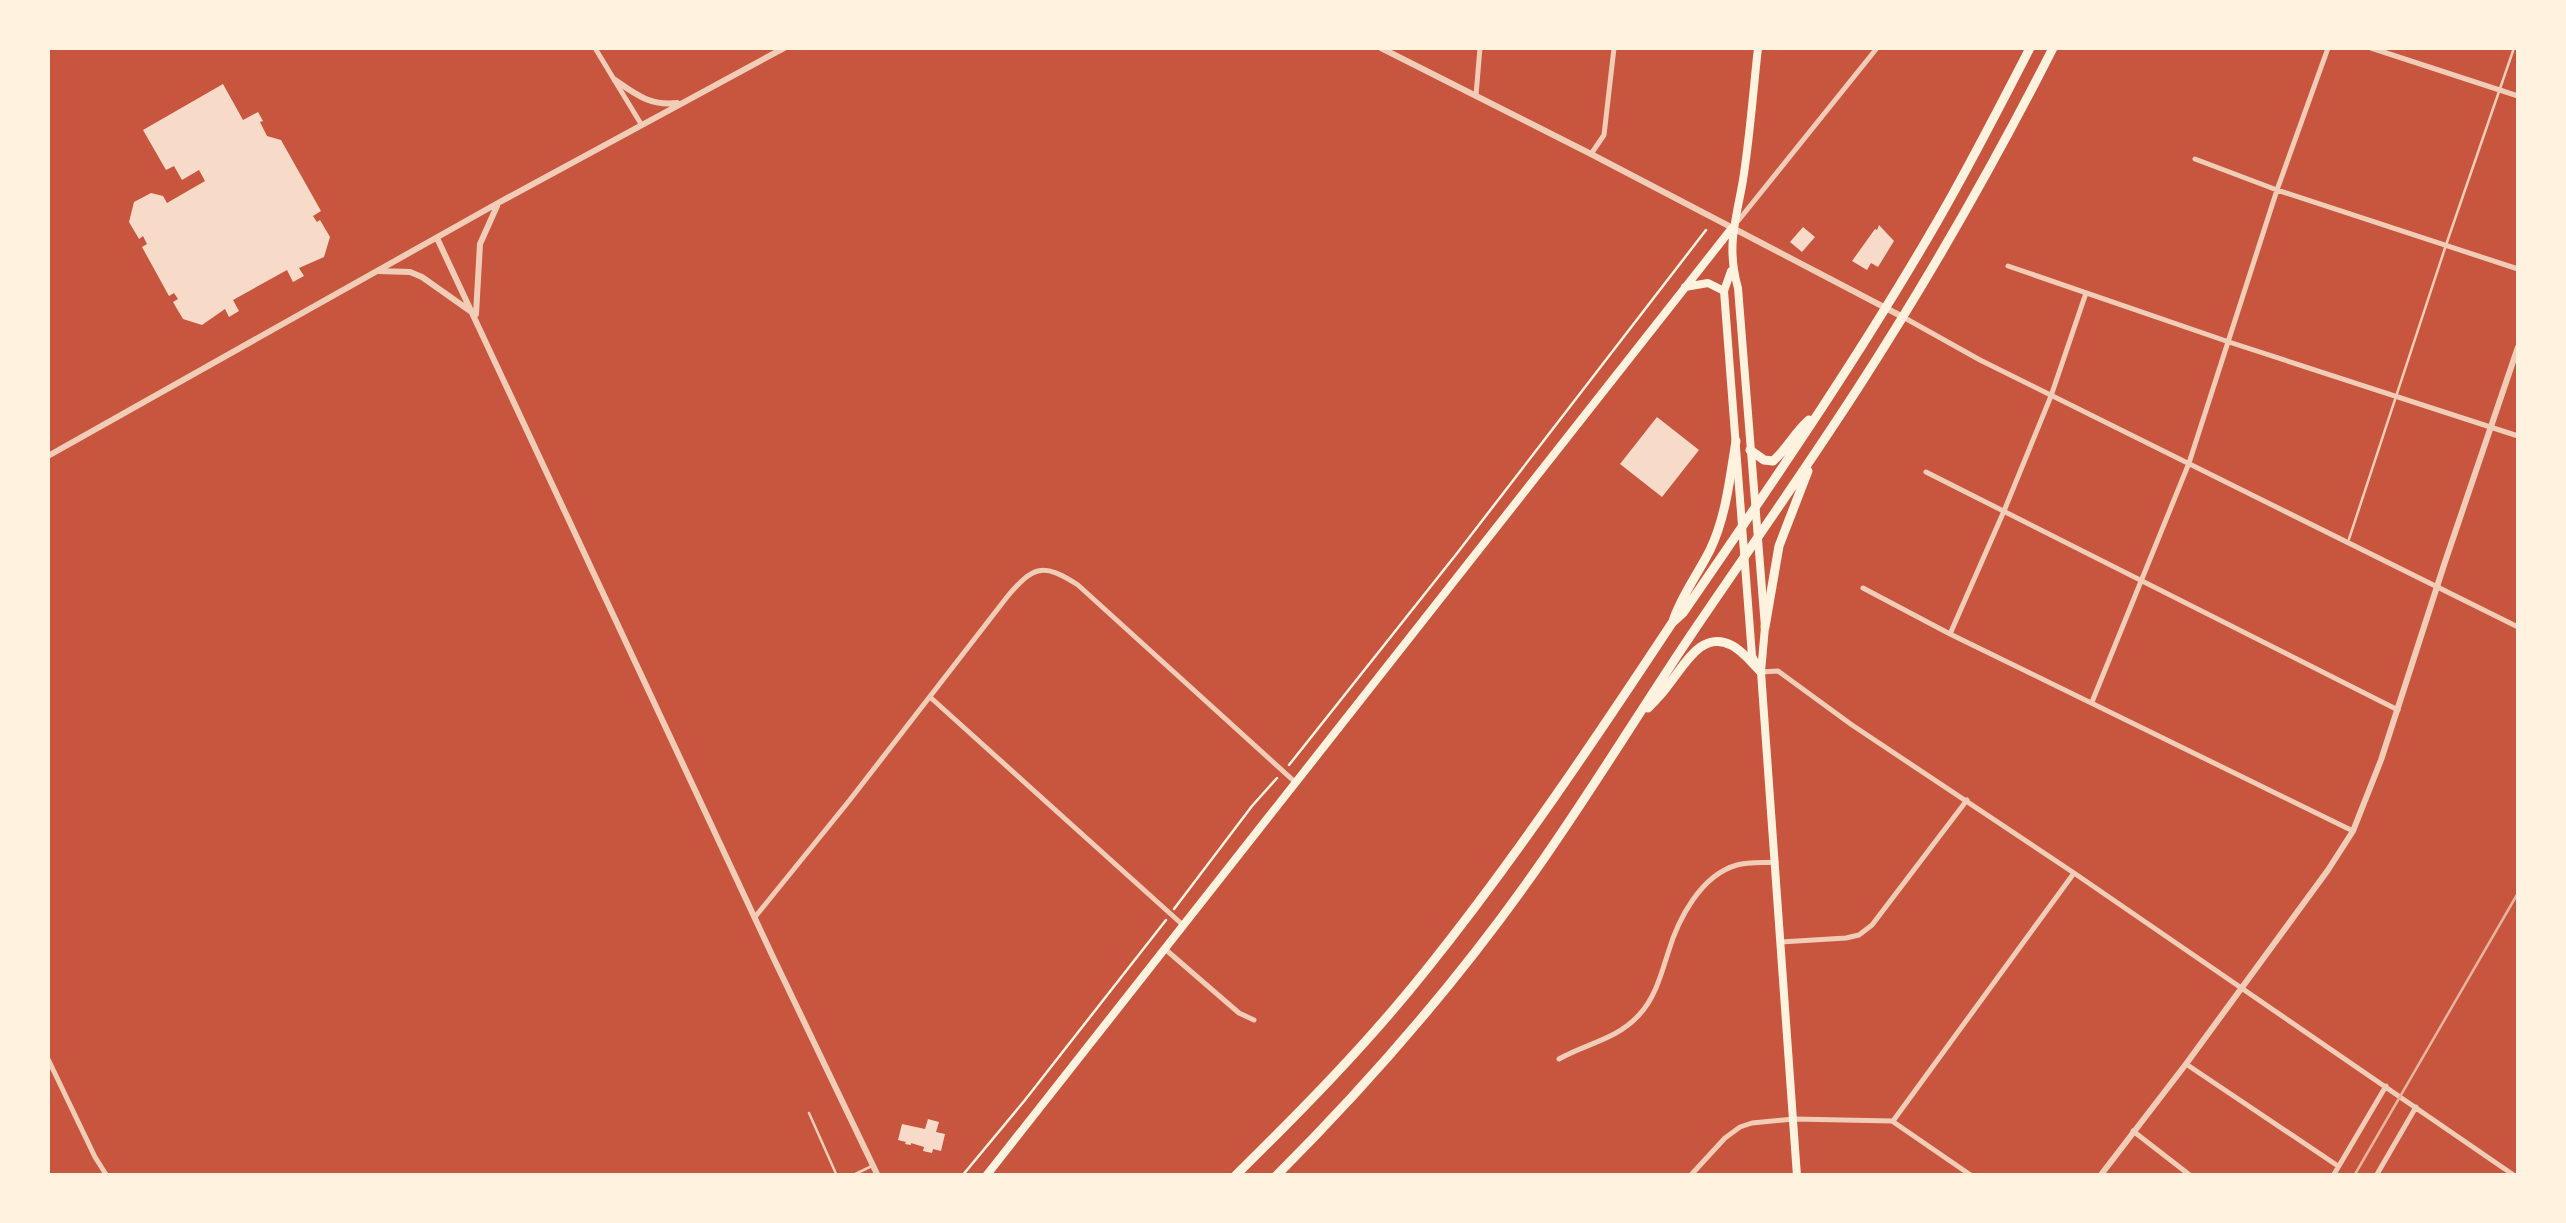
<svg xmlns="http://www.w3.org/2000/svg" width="2566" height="1223" viewBox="0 0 2566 1223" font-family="'Exo 2',sans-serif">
<rect width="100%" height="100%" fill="#c8553d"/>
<!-- building -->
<path fill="#f7dbc8" d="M223,84L243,120L258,112L263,121L260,122L267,136L281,140L321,211L313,216L317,222L320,220L330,237L324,257L299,268L304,276L293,282L287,270L233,300L239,311L229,317L225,309L202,325L183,319L173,302L178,299L174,293L169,296L142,247L147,244L143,236L139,239L129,222L134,202L151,193L163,196L167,203L205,181L199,170L182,180L174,166L166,170L143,130Z
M1879,225L1894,241L1878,267L1871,263L1867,270L1852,261L1875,229L1877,230Z
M1803,227L1815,237L1802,252L1790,242Z
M1657,417L1699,450L1662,497L1620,464Z
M928,1119L939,1122L936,1132L945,1134L941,1151L933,1149L932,1153L923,1151L924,1147L911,1143V1145L905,1144L906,1142L898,1140L902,1124L925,1129Z"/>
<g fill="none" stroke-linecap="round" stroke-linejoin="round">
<!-- path -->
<path stroke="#fff3e0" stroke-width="2.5" d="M1289,765L1458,552L1706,230
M1174,909L1252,806L1277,778
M962,1176L1025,1100L1166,920"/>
<!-- service -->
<path stroke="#f1ccb7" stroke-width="2.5" d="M2349,539L2446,245L2514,48
M809,1113L837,1176
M851,1176L872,1166"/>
<!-- minor -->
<path stroke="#f1ccb7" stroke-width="5" d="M595,48L641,124
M2371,48L2518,96
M1476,95L1480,48
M1591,154L1604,135L1614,48
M2195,159L2277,190L2518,269
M1738,221L1877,48
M2008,266L2229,342L2518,436
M1903,317L1980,360L2518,627
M1926,472L2398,710
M1863,588L1950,634L2353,831
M1950,634L2004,511L2051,396L2086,293
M1761,672L1778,671L1852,725L2074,873L2515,1176
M930,697L1184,926
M2092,702L2189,463L2277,190L2328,48
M755,917L849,801L1007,597C1033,566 1043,562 1078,585L1295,782
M1781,942L1846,938L1859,935L1872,925L1967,800
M1165,949L1239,1013L1254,1020
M48,1059L95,1157L107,1176
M1559,1059C1587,1043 1616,1040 1639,1015C1655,998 1661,975 1668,953C1678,919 1701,875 1737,865C1749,862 1764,863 1776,862
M2186,1064L2338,1166
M1893,1121L2074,873
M2133,1131L2191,1176
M1690,1176L1725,1138L1740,1127L1752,1123L1794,1119L1892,1121L1972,1176
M2333,1176L2386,1086
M2376,1176L2416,1107"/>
<!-- tertiary -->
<path stroke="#f1ccb7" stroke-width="6" d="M1381,48L1591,154L1903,317
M615,80C635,94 650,106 677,103
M437,238L773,957L878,1176
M378,271L410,272L422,277L473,313
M476,314L480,244L497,206
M48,456L498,203L784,48
M2100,1176L2186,1064L2328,870L2353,831L2381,760L2444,565L2518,347"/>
<!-- secondary -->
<path stroke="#fff3e0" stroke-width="8" d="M1758,48C1753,92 1750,136 1743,180C1736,221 1726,246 1738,288L1765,627L1761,672L1797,1176
M1731,271L1724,291L1752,656L1756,664
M1685,287L1708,283L1724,291
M986,1176L1732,228"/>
<!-- primary -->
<path stroke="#fff3e0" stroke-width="9" d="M1750,450L1764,460L1773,461C1787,449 1795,432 1809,420
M1673,621C1681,596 1698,574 1710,550C1726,517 1730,477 1736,441
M1765,627L1779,546L1808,471
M1648,708C1655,701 1663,693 1669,684C1684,666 1701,630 1731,645C1742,650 1752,663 1761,672
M1235,1176C1302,1110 1368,1043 1426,970C1515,859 1594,741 1672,623L1683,613C1771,485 1859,357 1937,222C1970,165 2000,106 2030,48
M1276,1176C1365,1087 1453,986 1526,884C1585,802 1637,715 1693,632C1748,551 1805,470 1858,388C1929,278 1994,164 2053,48"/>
<!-- rail -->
<path stroke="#e9b49f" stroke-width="2.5" d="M2354,1176L2518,893"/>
</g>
<!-- border -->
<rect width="2566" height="1223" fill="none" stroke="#fff3e0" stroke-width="100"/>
</svg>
